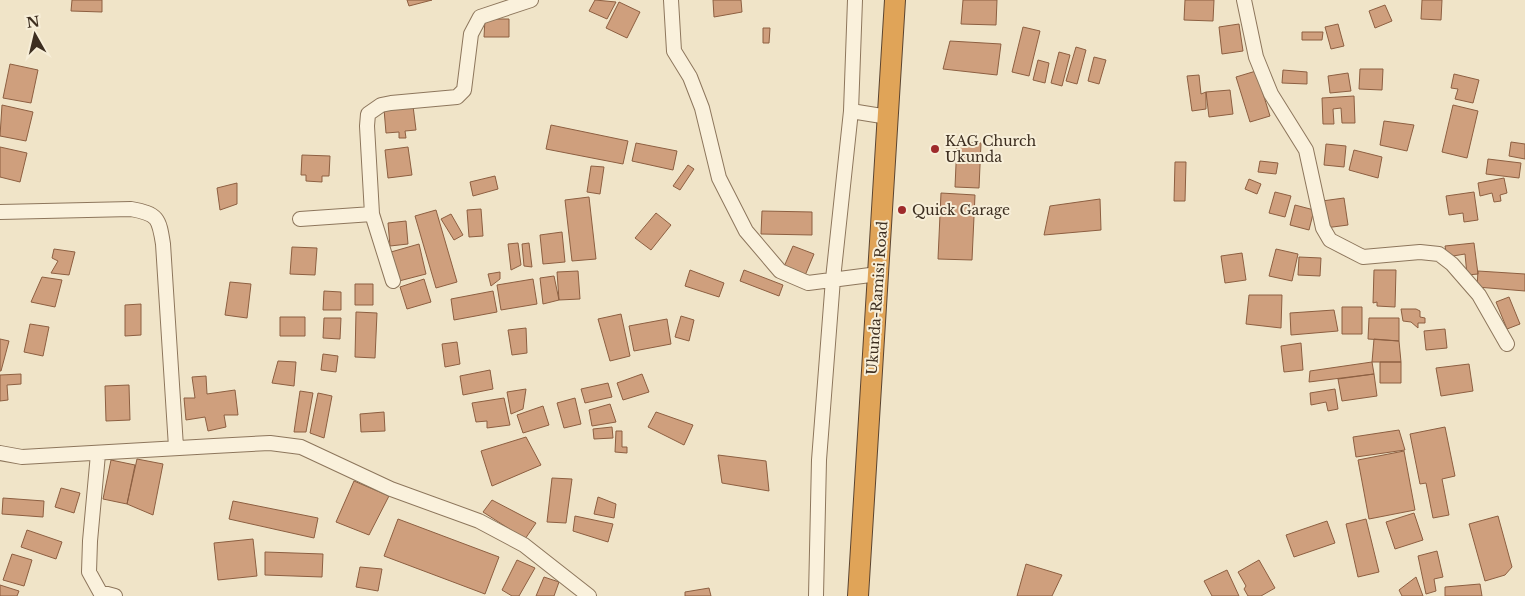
<svg xmlns="http://www.w3.org/2000/svg" width="1525" height="596" viewBox="0 0 1525 596" font-family="'Libre Baskerville',serif">
<rect width="100%" height="100%" fill="#f0e4c8"/>
<!-- building -->
<path fill="#cf9f7d" stroke="#8d5f41" d="M72,0H102V12L71,11Z
M407,0H432L409,6Z
M595,0L616,2L607,19L589,11Z
M713,0H741L742,12L714,17Z
M963,0H997L996,25L961,24Z
M1185,0H1214L1213,21L1184,20Z
M1422,0H1442L1441,20L1421,19Z
M619,2L640,12L627,38L606,28Z
M1385,5L1392,21L1375,28L1369,11Z
M485,19H509V37H484Z
M1239,24L1243,51L1222,54L1219,27Z
M1338,24L1344,46L1331,49L1325,27Z
M1023,27L1040,31L1029,76L1012,72Z
M763,28H770L769,43H763Z
M1302,32H1323L1322,40H1302Z
M950,41L1001,44L997,75L943,69Z
M1076,47L1086,50L1077,84L1066,81Z
M1059,52L1070,55L1062,86L1051,83Z
M1094,57L1106,60L1099,84L1088,81Z
M1038,60L1049,63L1045,83L1033,80Z
M10,64L38,70L31,103L3,98Z
M1360,69H1383L1382,90L1359,89Z
M1283,70L1307,72V84L1282,83Z
M1256,71L1270,116L1250,122L1236,77Z
M1348,73L1351,91L1330,93L1328,76Z
M1454,74L1479,80L1473,103L1455,99L1458,89L1451,88Z
M1199,75L1201,94L1206,92V109L1192,111L1187,76Z
M1230,90L1233,114L1209,117L1206,92Z
M1354,96L1355,123H1342L1341,108L1333,109L1334,124H1323L1322,98Z
M2,105L33,112L26,141L0,136Z
M1453,105L1478,111L1467,158L1442,152Z
M413,106L416,130L405,131L406,138H399V132L386,133L384,109Z
M1384,121L1414,125L1407,151L1380,145Z
M551,125L628,141L623,164L546,149Z
M957,142L981,143L979,188L955,187Z
M1511,142L1525,144V159L1509,156Z
M636,143L677,151L673,170L632,161Z
M1326,144L1346,146L1344,167L1324,165Z
M0,147L27,153L20,182L0,177Z
M408,147L412,175L388,178L385,150Z
M1354,150L1382,157L1378,178L1349,170Z
M302,155L330,156L329,176H322V182L306,181V175H301Z
M1488,159L1521,163L1519,178L1486,174Z
M1260,161L1278,163L1276,174L1258,172Z
M1175,162H1186L1185,201H1174Z
M688,165L694,169L680,190L673,186Z
M591,166L604,167L600,194L587,192Z
M495,176L498,189L473,196L470,182Z
M1504,178L1507,193L1500,195L1501,201L1494,202L1492,193L1480,196L1478,183Z
M1249,179L1261,184L1257,194L1245,189Z
M237,183V204L220,210L217,188Z
M1275,192L1291,196L1285,217L1269,213Z
M1474,192L1478,220L1464,222L1463,213L1449,215L1446,196Z
M941,193L975,195L972,260L938,259Z
M589,197L596,259L572,261L565,200Z
M1344,198L1348,225L1325,228L1322,201Z
M1100,199L1101,230L1044,235L1050,206Z
M1295,205L1314,210L1309,230L1290,225Z
M481,209L483,236L469,237L467,210Z
M436,210L457,282L436,288L415,216Z
M762,211L812,212V235L761,234Z
M656,213L671,225L651,250L635,238Z
M451,214L463,235L454,240L441,219Z
M406,221L408,244L390,246L388,223Z
M562,232L565,262L543,264L540,235Z
M518,243L521,265L511,270L508,244Z
M529,243L532,267L524,266L522,244Z
M1474,243L1478,274L1467,275L1465,254L1447,257L1445,246Z
M419,244L426,274L399,281L391,252Z
M793,246L814,254L804,278L783,269Z
M292,247L317,248L315,275L290,274Z
M54,249L75,252L69,275L51,273L58,261L52,258Z
M1276,249L1298,254L1292,281L1269,276Z
M1242,253L1246,280L1225,283L1221,256Z
M1299,257L1321,258L1320,276L1298,275Z
M690,270L724,283L719,297L685,286Z
M744,270L783,285L779,296L740,281Z
M1374,270H1396L1395,307L1377,306V302L1373,303Z
M578,271L580,299L559,300L557,272Z
M1478,271L1525,274V291L1477,287Z
M500,272V279L491,286L488,274Z
M554,276L559,300L543,304L540,278Z
M42,277L62,280L55,307L31,302Z
M424,279L431,302L407,309L400,287Z
M533,279L537,304L501,310L497,285Z
M230,282L251,284L247,318L225,315Z
M355,284H373V305H355Z
M324,291L341,292V310H323Z
M493,291L497,312L454,320L451,299Z
M1249,295H1282L1281,328L1246,324Z
M1509,297L1520,324L1507,329L1496,302Z
M141,304V335L125,336V305Z
M1342,307H1362V334H1342Z
M1401,309H1416L1420,311V317L1425,318V323H1418V328L1411,322L1403,321Z
M1334,310L1338,331L1291,335L1290,313Z
M356,312L377,313L375,358L355,357Z
M621,314L630,356L610,361L598,319Z
M681,316L694,320L689,341L675,337Z
M280,317H305V336H280Z
M324,318H341L340,339L323,338Z
M1369,318H1399V341L1368,339Z
M667,319L671,344L634,351L629,326Z
M30,324L49,327L43,356L24,352Z
M526,328L527,353L512,355L508,330Z
M1445,329L1447,348L1426,350L1424,331Z
M0,339L9,341L1,371H0Z
M1374,339L1399,341L1401,362H1372Z
M457,342L460,364L445,367L442,344Z
M1301,343L1303,370L1284,372L1281,346Z
M323,354L338,356L336,372L321,370Z
M278,361L296,362L294,386L272,383Z
M1372,362L1374,374L1309,382L1310,371Z
M1380,362H1401V383H1380Z
M1469,364L1473,391L1441,396L1436,368Z
M490,370L493,389L463,395L460,376Z
M21,374V384L7,385L8,400L0,401V375Z
M642,374L649,392L623,400L617,383Z
M1374,374L1377,396L1342,401L1338,379Z
M206,376L207,394L235,390L238,415H224L226,427L208,431L205,417L186,420L184,398H195L192,377Z
M608,383L612,397L585,403L581,389Z
M129,385L130,420L106,421L105,386Z
M526,389L523,409L511,414L507,392Z
M1335,389L1338,409L1328,411L1326,402L1311,405L1310,393Z
M300,391L313,393L306,432H294Z
M318,393L332,396L324,438L310,433Z
M504,398L510,425L487,428V421L476,422L472,403Z
M575,398L581,424L564,428L557,403Z
M610,404L616,422L592,426L589,410Z
M543,406L549,425L523,433L517,415Z
M384,412L385,431L361,432L360,414Z
M656,412L693,425L684,445L648,427Z
M612,427L613,438L594,439L593,429Z
M1445,427L1455,476L1442,479L1449,515L1433,518L1426,483L1420,484L1410,434Z
M1399,430L1405,450L1356,457L1353,437Z
M616,431H622V447H627V453L615,452Z
M526,437L541,465L492,486L481,451Z
M1404,451L1415,510L1369,519L1358,460Z
M718,455L766,461L769,491L722,483Z
M137,459L163,464L153,515L127,504Z
M111,460L135,465L127,504L103,499Z
M552,478L572,479L566,523L547,522Z
M354,481L389,496L369,535L336,522Z
M61,488L80,493L74,513L55,507Z
M598,497L616,504L614,518L594,514Z
M3,498L44,501L43,517L2,514Z
M492,500L536,523L525,539L483,512Z
M233,501L318,518L314,538L229,519Z
M1414,513L1423,540L1395,549L1386,522Z
M575,516L613,524L608,542L573,531Z
M1498,516L1512,567L1505,575L1485,581L1469,524Z
M398,519L499,557L485,594L384,556Z
M1366,519L1379,572L1358,577L1346,524Z
M1327,521L1335,543L1294,557L1286,535Z
M27,530L62,542L56,559L21,547Z
M253,539L257,576L218,580L214,543Z
M1437,551L1443,577L1434,579L1436,591L1426,594L1418,556Z
M265,552L323,554L322,577L265,575Z
M12,554L32,560L24,586L3,580Z
M517,560L535,568L519,596H512L502,590Z
M1259,560L1275,588L1261,596H1248L1244,589L1246,586L1238,572Z
M1026,564L1062,575L1052,596H1017Z
M360,567L382,569L378,591L356,587Z
M1227,570L1239,596H1212L1204,581Z
M544,577L559,582L554,596H536Z
M1416,577L1423,596H1402L1399,590Z
M1480,584L1482,596H1445V587Z
M0,585L19,591L17,596H0Z
M709,588L711,596H685V592Z"/>
<g fill="none" stroke-linecap="round" stroke-linejoin="round">
<!-- minor casing -->
<g stroke="#8d765c" stroke-width="16">
<path id="minor" d="M671,0L674,51L690,77L702,108L719,178L746,231L780,271L808,283L878,274
M1244,0L1256,57L1271,94L1306,150L1323,228L1330,240L1363,257L1420,252L1439,254L1452,264L1479,295L1507,344
M851,111L888,117
M0,212L131,209C158,214 159,218 163,244L176,447
M372,214L393,281
M300,219L372,214L367,126L368,114L381,105L391,103L457,97L464,90L471,34L480,17L531,0
M0,453L22,457L214,446L270,443L301,447L391,489L479,521L524,545L589,596
M98,454L90,541L89,572L100,592L115,596
M816,596L819,460L833,279L851,111L855,0"/>
</g>
<!-- highway casing -->
<g stroke="#5b4430" stroke-width="22">
<path id="highway" d="M858,596L895,0"/>
</g>
<!-- minor -->
<use href="#minor" stroke="#faf1dc" stroke-width="14"/>
<!-- highway -->
<use href="#highway" stroke="#e0a458" stroke-width="20"/>
</g>
<!-- markers -->
<g fill="#9e2a2b" stroke="#f7eed8" stroke-width="2">
<circle cx="935" cy="149" r="5"/>
<circle cx="902" cy="210" r="5"/>
</g>
<g text-anchor="middle" dominant-baseline="central" stroke-width="4" stroke-linejoin="round" paint-order="stroke">
<!-- poi labels -->
<g font-size="14" fill="#3d2e20" stroke="#f7eed8" text-anchor="start">
<text x="945" y="141">KAG Church<tspan x="945" dy="16">Ukunda</tspan></text>
<text x="912" y="210">Quick Garage</text>
</g>
<!-- street labels -->
<g font-size="14" fill="#3d2e20" stroke="#f7eed8">
<text transform="translate(877 298) rotate(-86)">Ukunda-Ramisi Road</text>
</g>
</g>
<!-- north arrow -->
<g transform="translate(35 35) rotate(352)" stroke="#f7eed8" stroke-width="4" paint-order="stroke">
<path d="M0-4L9 19L0 12L-9 19Z" fill="#3d2e20"/>
<text y="-8" font-size="14" font-weight="bold" text-anchor="middle" fill="#3d2e20">N</text>
</g>
</svg>
